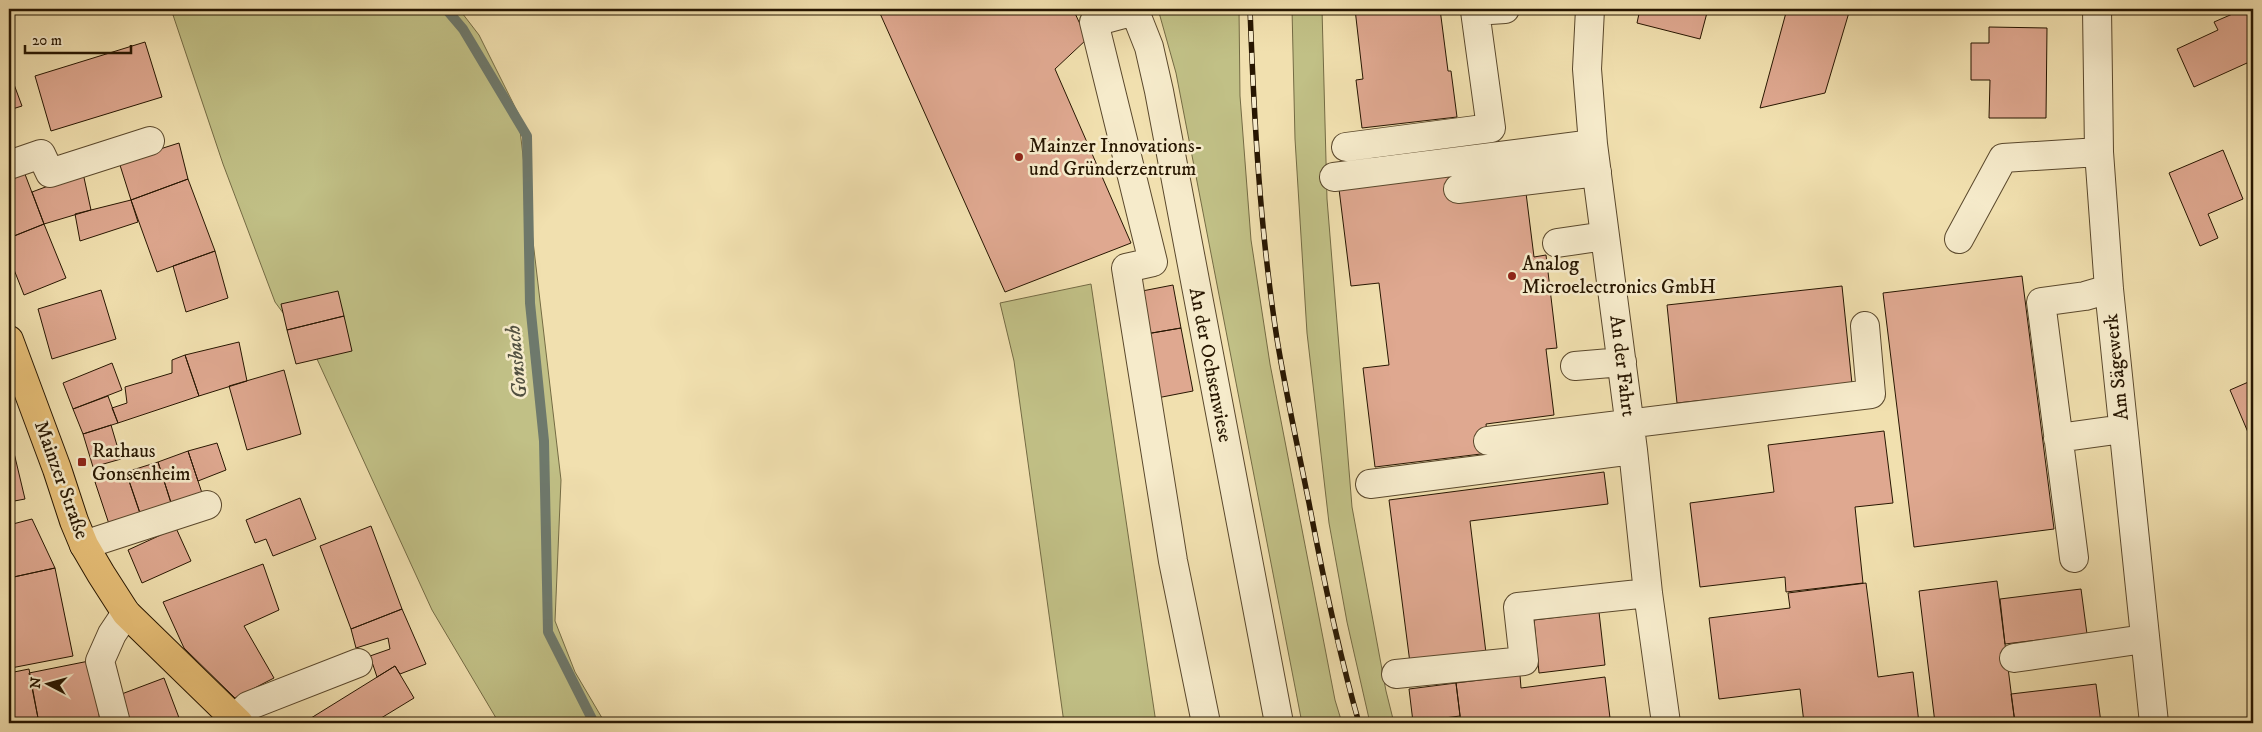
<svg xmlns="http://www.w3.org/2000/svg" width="2262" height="732" viewBox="0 0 2262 732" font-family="'IM FELL DW Pica',serif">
<rect width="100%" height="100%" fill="#f1e0af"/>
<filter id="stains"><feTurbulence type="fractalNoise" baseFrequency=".004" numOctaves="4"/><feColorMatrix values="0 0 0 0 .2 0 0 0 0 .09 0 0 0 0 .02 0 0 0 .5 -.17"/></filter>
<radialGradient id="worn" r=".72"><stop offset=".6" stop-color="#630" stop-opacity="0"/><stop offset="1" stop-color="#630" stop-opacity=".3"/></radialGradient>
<!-- green -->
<path fill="#c1c086" stroke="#746b44" d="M171,9H459L479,35L518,113L561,480L555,621L575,672L605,723H499L432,610L317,359L275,302L223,164Z
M1158,9H1239L1240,96L1251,240L1270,364L1335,700L1342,723H1302L1176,73Z
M1292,9H1322L1327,199L1352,507L1386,691L1394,723H1370L1347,622L1329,523L1307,333L1295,139Z
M1091,284L1156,723H1064L1014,361L1000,303Z"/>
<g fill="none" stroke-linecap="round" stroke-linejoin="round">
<!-- stream -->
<path stroke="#6e796c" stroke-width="10" d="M446,9L463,29L527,136L530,303L544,441L548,632L594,723"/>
</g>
<!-- building -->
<path fill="#dfa890" stroke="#271601" d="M878,9H1073L1087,39L1055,69L1131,243L1005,292Z
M1355,9H1440L1448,71H1451L1457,117L1362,128L1356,80L1363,79Z
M1640,9H1708L1700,39L1637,23Z
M1787,9H1850L1825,93L1760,108Z
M2244,9H2253V77L2247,63L2194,87L2177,49L2218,30L2214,22Z
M1989,27L2047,28L2046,118H1989L1990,80H1971V43H1989Z
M145,42L162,97L51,131L35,76Z
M12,79L22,106L9,110V80Z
M179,143L188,179L131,200L119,162Z
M2223,150L2243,199L2208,214L2218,238L2200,246L2169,173Z
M23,169L44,224L9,238V174Z
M83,173L91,210L44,224L32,192Z
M1456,175L1459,202L1526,193L1534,257L1546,255L1557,348L1546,349L1554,415L1486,424L1489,453L1375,467L1363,368L1389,365L1379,283L1351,286L1339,189Z
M188,179L215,251L157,272L131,200Z
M131,200L138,222L80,241L75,214Z
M44,224L66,278L24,295L9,257V238Z
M215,251L228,298L186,312L173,266Z
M2022,276L2054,529L1914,547L1883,293Z
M1173,285L1181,328L1146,334L1137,292Z
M1842,286L1852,384L1677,403L1667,305Z
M101,290L116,339L52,359L38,309Z
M338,291L344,316L287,330L281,304Z
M344,316L352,351L296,364L287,330Z
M1181,328L1193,391L1157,398L1146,334Z
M239,342L247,381L199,396L185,355Z
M185,355L199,396L118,423L112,408L127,403L125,387L172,373V360Z
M112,363L122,390L73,409L63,383Z
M284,370L301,434L247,450L229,386Z
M2253,380V444L2230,390Z
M108,396L118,423L83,434L73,409Z
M111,425L121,459L93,467L83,434Z
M1884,431L1893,503L1855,507L1863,583L1786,592L1785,577L1700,587L1690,503L1774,492L1768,445Z
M9,434L15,457L9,458Z
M217,443L226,470L198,481L188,451Z
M188,451L204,499L173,509L158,462Z
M15,457L25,499L9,502V458Z
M158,462L173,509L142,519L126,472Z
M126,472L142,519L111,530L95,482Z
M1604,472L1608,504L1470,521L1486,653L1410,663L1389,500Z
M300,498L316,539L273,556L266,539L255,543L246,520Z
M32,519L55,568L9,578V525Z
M371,526L402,609L351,629L320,546Z
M176,528L191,561L142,583L128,550Z
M263,564L279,610L244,626L274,678L235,698L184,648L163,602Z
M55,568L73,656L11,668L9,658V578Z
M1997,581L2015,723H1935L1919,591Z
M1866,583L1878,677L1913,672L1919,723H1804L1800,689L1719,699L1709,618L1790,608L1788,593Z
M2081,589L2087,634L2005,644L2000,599Z
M402,609L426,664L400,674L395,666L377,677L370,656L390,649L388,638L356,648L351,629Z
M1599,612L1605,665L1539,673L1534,620Z
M89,661L100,720L83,723H39L29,673Z
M395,666L414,698L373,723H303Z
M29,669L38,718L9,723V673Z
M1520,675L1521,688L1605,677L1610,718L1570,723H1461L1456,683Z
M164,678L181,723H130L119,695Z
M1456,683L1460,716L1413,722L1409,689Z
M2096,684L2101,723H2015L2011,694Z"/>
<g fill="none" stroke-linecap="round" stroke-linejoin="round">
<!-- minor casing -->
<g stroke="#5a482c" stroke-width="30">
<path id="minor" d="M1134,9L1149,47L1159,91L1279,723
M1590,9L1587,69L1593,144L1633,450L1648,593L1666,723
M2097,9L2099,152L2109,289L2154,723
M1135,11L1094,22L1153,262L1126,268L1173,561L1206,723
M1346,147L1491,128L1475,11L1505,9
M9,165L41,154L50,173L150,141
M1334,177L1593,144
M1458,189L1597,172
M1959,239L2003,158L2099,152
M1557,243L1605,236
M1575,366L1622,362
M2058,438L2123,429
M1488,441L1871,394L1865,326
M1370,484L1633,450
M84,545L207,505
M2074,558L2041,302L2085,296L2109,289
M2014,658L2144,639
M1396,674L1524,661L1518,607L1648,593
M235,719L248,706L358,663
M116,723L100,661L112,634L126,613"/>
</g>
<!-- major casing -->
<g stroke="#271601" stroke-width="30">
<path id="major" d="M9,340L57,469L74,521L84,545L101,574L126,613L239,723"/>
</g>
<!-- minor -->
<use href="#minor" stroke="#f6ebcb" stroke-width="28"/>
<!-- major -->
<use href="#major" stroke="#e8c078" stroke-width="28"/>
<!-- rail casing -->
<g stroke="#271601" stroke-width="5.5">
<path id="rail" d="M1250,9C1254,119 1260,230 1277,339C1286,394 1298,448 1309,503C1323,577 1338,650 1359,723"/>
</g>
<!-- rail -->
<use href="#rail" stroke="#f6ebcb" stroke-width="4" stroke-dasharray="11" stroke-linecap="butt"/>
</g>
<!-- markers -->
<g fill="#8f2418" stroke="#f6ebcb" stroke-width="2">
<circle cx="1019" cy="157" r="5"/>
<circle cx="1512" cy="276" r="5"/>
<rect x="77" y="457" width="10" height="10" rx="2.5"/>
</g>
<g text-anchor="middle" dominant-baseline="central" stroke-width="5" stroke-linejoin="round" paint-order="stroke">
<!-- poi labels -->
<g font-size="20" fill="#271601" stroke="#f6ebcb" text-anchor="start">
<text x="1029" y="146">Mainzer Innovations-<tspan x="1029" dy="23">und Gründerzentrum</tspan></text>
<text x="1522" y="264">Analog<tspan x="1522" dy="23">Microelectronics GmbH</tspan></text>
<text x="92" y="451">Rathaus<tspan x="92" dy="23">Gonsenheim</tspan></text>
</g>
<!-- street labels -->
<g font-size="20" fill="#271601" stroke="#f6ebcb">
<text transform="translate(1210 365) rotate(79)">An der Ochsenwiese</text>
<text transform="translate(1622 366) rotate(83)">An der Fahrt</text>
<text transform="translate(2117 367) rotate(-96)">Am Sägewerk</text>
<text transform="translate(61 480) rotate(70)">Mainzer Straße</text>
</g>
<!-- water labels -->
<g font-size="21" font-style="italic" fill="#515040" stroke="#f6ebcb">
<text transform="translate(517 362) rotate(-96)">Gonsbach</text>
</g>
</g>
<!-- margin -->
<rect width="2262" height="732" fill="none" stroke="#f1e0af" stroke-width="30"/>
<rect x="10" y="10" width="2242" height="712" fill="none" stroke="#271601" stroke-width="2.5"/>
<rect x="15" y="15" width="2232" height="702" fill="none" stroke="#271601"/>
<!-- north arrow -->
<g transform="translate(48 684) rotate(276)" stroke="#f6ebcb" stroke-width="4" paint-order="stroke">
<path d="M0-4L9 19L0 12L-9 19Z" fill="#271601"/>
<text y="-8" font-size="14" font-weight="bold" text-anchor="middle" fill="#271601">N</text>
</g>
<!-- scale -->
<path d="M25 45v8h106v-8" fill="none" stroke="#271601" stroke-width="2.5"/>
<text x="32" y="45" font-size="15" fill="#271601" stroke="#f6ebcb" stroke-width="4" paint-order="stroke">20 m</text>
<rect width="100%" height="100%" filter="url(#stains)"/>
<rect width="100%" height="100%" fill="url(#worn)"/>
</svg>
